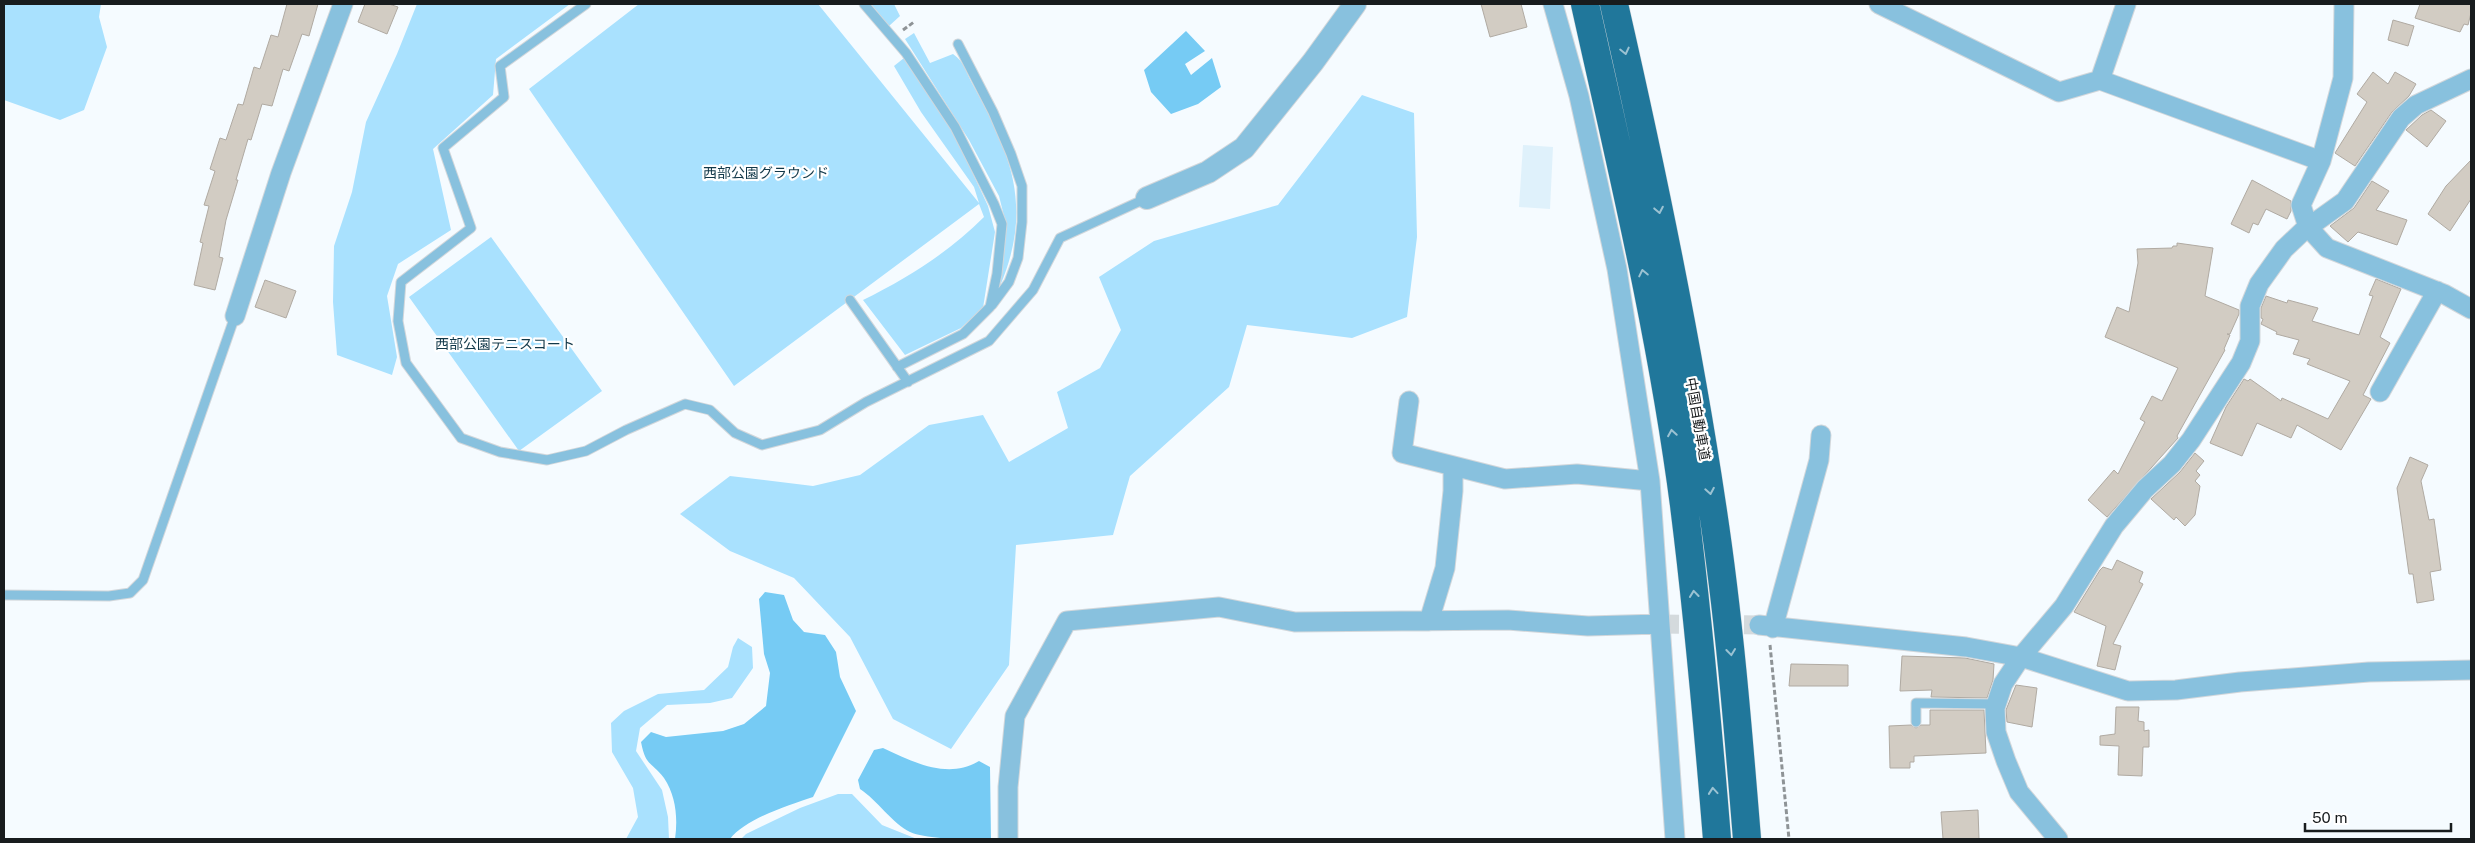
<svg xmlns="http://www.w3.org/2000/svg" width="2475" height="843" viewBox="0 0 2475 843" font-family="'Public Sans','Noto Sans JP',sans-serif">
<rect width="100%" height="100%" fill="#f5fbff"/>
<!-- built -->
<path fill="#dff1fb" d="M1523,145L1553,147L1550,209L1519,207Z"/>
<!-- green -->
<path fill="#a9e1fe" d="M4,4H101L99,17L107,47L84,110L60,120L4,100Z
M417,4H570L496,59L493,95L433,149L451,230L398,264L387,296L397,357L392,375L337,355L333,302L334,246L352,192L366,122L397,54Z
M639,4H818L979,203L974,187L921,112L894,66L904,58L955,135L988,206L995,232L983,308L961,328L905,355L863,300C908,278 949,252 984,217L979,204L734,386L529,89Z
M871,4H894L900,16L889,26Z
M914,33L930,63L953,54C965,62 966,73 973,85C1012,155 1033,208 1000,286L1005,242V220L999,196L969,140L905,39Z
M1362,95L1414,113L1417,237L1407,317L1352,338L1247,325L1229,387L1130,476L1113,535L1016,545L1009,665L951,749L893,719L850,637L794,578L730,551L680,514L730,476L813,486L860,475L929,425L983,415L1009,462L1068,428L1057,392L1100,368L1121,330L1099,277L1154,241L1278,205Z
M491,237L602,391L519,451L409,297Z
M738,638L752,647L753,668L732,698L710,703L667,705L640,728L636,751L662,790L668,817L669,839H626L638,817L633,788L612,752L611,723L624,711L658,694L704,690L728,667L733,647Z
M838,794H852L882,825L917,839H741L746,834L800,808Z"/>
<!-- water -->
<path fill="#76cbf4" d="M1186,31L1205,51L1185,64L1191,75L1212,58L1221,87L1198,104L1171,114L1151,92L1144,70Z
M765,592L784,595L793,620L804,632L825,635L836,652L840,677L856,711L813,797C789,805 745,819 730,839H675C678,818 676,796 664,778C651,761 646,767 641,742L651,732L666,737L723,731L744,724L766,706L770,673L764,654L759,599Z
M883,748C913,762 948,780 979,761L990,767L991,839C970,839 929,840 910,832C893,824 877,800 860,789L858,780L874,750Z"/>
<!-- building -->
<path fill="#d2ccc3" stroke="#b0aaa2" d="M287,4H318L309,36L302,34L289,71L283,69L272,106L262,104L251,140L248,139L236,180H238L226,220L219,257L223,258L215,290L194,285L203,243L200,242L209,206L204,205L215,171L210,169L220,138L226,140L238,104L243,105L254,67L260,69L271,35L278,37Z
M365,4H389L398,7L387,34L358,22Z
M1481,4H1521L1527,27L1490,37Z
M2420,4H2471V13L2468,25L2464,24L2460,32L2415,18Z
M2393,20L2414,26L2408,46L2388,40Z
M2373,72L2388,84L2395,72L2416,84L2409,96L2392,112L2355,166L2335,153L2367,102L2357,94Z
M2431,110L2446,121L2427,147L2406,130L2422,115Z
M2471,160V199L2450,231L2428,214L2446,186Z
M2252,180L2291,201V211L2287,219L2266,209L2258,225L2253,223L2249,233L2231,224Z
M2372,181L2389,191L2376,210L2407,220L2397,245L2358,232L2348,242L2330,226L2354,208Z
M2177,243L2213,248L2205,296L2239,310V314L2230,334H2227L2230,335L2224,349L2225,350L2177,436L2178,438L2107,517L2088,500L2114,470L2118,474L2145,422L2140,419L2152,396L2162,401L2178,368L2105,337L2117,307L2129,312L2138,263L2137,249L2172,248L2173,246H2177Z
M2376,279L2401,289L2380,337L2390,343L2363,395L2371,399L2341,450L2297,425L2291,438L2257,423L2242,456L2210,443L2226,407L2244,379L2248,381L2250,379L2281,401L2282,398L2328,419L2350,381L2307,364L2310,359L2293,354L2299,340L2276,334L2277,332L2261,324L2263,319L2261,318V308L2266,296L2287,303L2288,300L2318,308L2312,321L2359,335L2373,296L2369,295Z
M265,280L296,291L286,318L255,307Z
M2195,453L2204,461L2196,471L2200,475L2195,481L2200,486L2195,515L2185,526L2176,517L2174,520L2151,499L2180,472Z
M2410,457L2428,465L2421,481L2429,520L2434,519L2441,570L2430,572L2434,600L2417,603L2413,574H2409L2397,488Z
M2117,560L2143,572L2139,582L2143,584L2113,644L2121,646L2115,670L2097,666L2106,626L2074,612L2100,570L2103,567L2112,570Z
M1902,656L1965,658L1994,664L1993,680L1987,698L1931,697L1932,690L1900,691Z
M1791,664L1848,665V686H1789Z
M2016,685L2037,688L2032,727L2007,722L2006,710Z
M2116,707H2139L2138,721L2144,722V731L2149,730V747H2143L2142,776L2118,775L2119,746L2100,745V736L2115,734Z
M1930,710H1984L1986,753L1914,756V762H1910V768H1890L1889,726L1911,725L1916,728L1921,725H1930Z
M1978,810L1979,839H1943L1941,812Z"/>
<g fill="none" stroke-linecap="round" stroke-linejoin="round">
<!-- minor-tunnel -->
<path stroke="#d4dadd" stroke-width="19" stroke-dasharray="19 9" stroke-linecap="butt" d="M1660,624L1759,625"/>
<!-- service casing -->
<g stroke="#d2d7db" stroke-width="11">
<path id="service" d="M586,4L500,66L504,97L443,148L471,228L401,282L398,321L406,363L461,438L500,452L547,460L586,451L626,430L685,404L710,410L735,433L762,445L820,430L866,402L989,341L1033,290L1060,238L1147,198
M864,4L906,53L955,127L994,204L1002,224L997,274L990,307L963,334L897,367
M958,44L993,112L1011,154L1022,186V222L1018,258L1009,282L992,305
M850,300L908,382
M4,595L109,596L130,593L143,580L235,316
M1916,722V703L1996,704"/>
</g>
<!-- minor casing -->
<g stroke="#d2d7db" stroke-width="21">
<path id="minor" d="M1553,4L1579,96L1617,269L1650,481L1675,839
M1879,4L2059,92L2100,80L2126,4
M2344,4L2343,78L2321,161L2301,205L2308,227L2327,248L2444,294L2471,309
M2100,80L2321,161
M235,316L281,173L343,4
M2380,392L2437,291
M1409,401L1402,453L1505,479L1577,474L1650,481
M1429,621L1445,568L1453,491V466
M1759,625L1966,647L2021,657L2128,691L2176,690L2240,682L2369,672L2471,670
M1773,628L1819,460L1821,435
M1008,839V787L1015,716L1067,621L1219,607L1295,622L1508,620L1588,626L1660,624
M2058,839L2019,792L2006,761L1996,732L1995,708L2003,684L2021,657L2064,606L2114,526L2145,489L2172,464L2191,440L2241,363L2250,341V306L2259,284L2284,249L2303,231L2345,201L2401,118L2416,105L2471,79"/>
</g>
<!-- tertiary casing -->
<g stroke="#d2d7db" stroke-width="24">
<path id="tertiary" d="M1147,198L1208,172L1244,148L1313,62L1355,4"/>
</g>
<!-- motorway casing -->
<g stroke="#d2d7db" stroke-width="29">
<path id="motorway" d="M1585,4C1622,170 1662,336 1684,505C1698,616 1708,728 1717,839
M1614,4C1652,170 1687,337 1712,505C1729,616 1738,728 1747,839"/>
</g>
<!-- path -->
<path stroke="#8e9396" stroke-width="3" stroke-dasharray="5 2.5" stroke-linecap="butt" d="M903,30L914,22
M1770,645L1789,839"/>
<!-- service -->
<use href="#service" stroke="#88c1de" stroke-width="9"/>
<!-- minor -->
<use href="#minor" stroke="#88c1de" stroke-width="19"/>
<!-- tertiary -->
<use href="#tertiary" stroke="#88c1de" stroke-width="22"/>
<!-- motorway -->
<use href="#motorway" stroke="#20779b" stroke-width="28"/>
</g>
<!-- one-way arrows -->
<defs><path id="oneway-chevron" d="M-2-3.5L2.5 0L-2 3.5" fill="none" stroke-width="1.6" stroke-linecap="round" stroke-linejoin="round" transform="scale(1.25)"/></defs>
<g stroke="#9bc2d2">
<use href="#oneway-chevron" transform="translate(1625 51) rotate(77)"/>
<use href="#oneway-chevron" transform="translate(1659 210) rotate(79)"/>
<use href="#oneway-chevron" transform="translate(1643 273) rotate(-102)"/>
<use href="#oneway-chevron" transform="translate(1672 433) rotate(-99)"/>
<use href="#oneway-chevron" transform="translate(1710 491) rotate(80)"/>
<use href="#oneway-chevron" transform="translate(1694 594) rotate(-96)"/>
<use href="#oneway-chevron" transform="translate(1731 652) rotate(83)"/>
<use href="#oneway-chevron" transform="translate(1713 791) rotate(-95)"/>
</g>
<g text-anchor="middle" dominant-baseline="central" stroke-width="4.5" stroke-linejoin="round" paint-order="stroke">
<!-- park labels -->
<g font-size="14" fill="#113849" stroke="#fff">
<text x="766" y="173">西部公園グラウンド</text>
<text x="505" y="344">西部公園テニスコート</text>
</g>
<!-- street labels -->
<g font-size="14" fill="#181c1e" stroke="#fff">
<text transform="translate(1698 419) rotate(80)">中国自動車道</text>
</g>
</g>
<!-- border -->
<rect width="2475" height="843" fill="none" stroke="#181c1e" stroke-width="10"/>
<!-- scale -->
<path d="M2305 823v8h146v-8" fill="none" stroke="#181c1e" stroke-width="2.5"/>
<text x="2312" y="823" font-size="15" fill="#181c1e" stroke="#ffffff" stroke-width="4" paint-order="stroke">50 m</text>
</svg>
